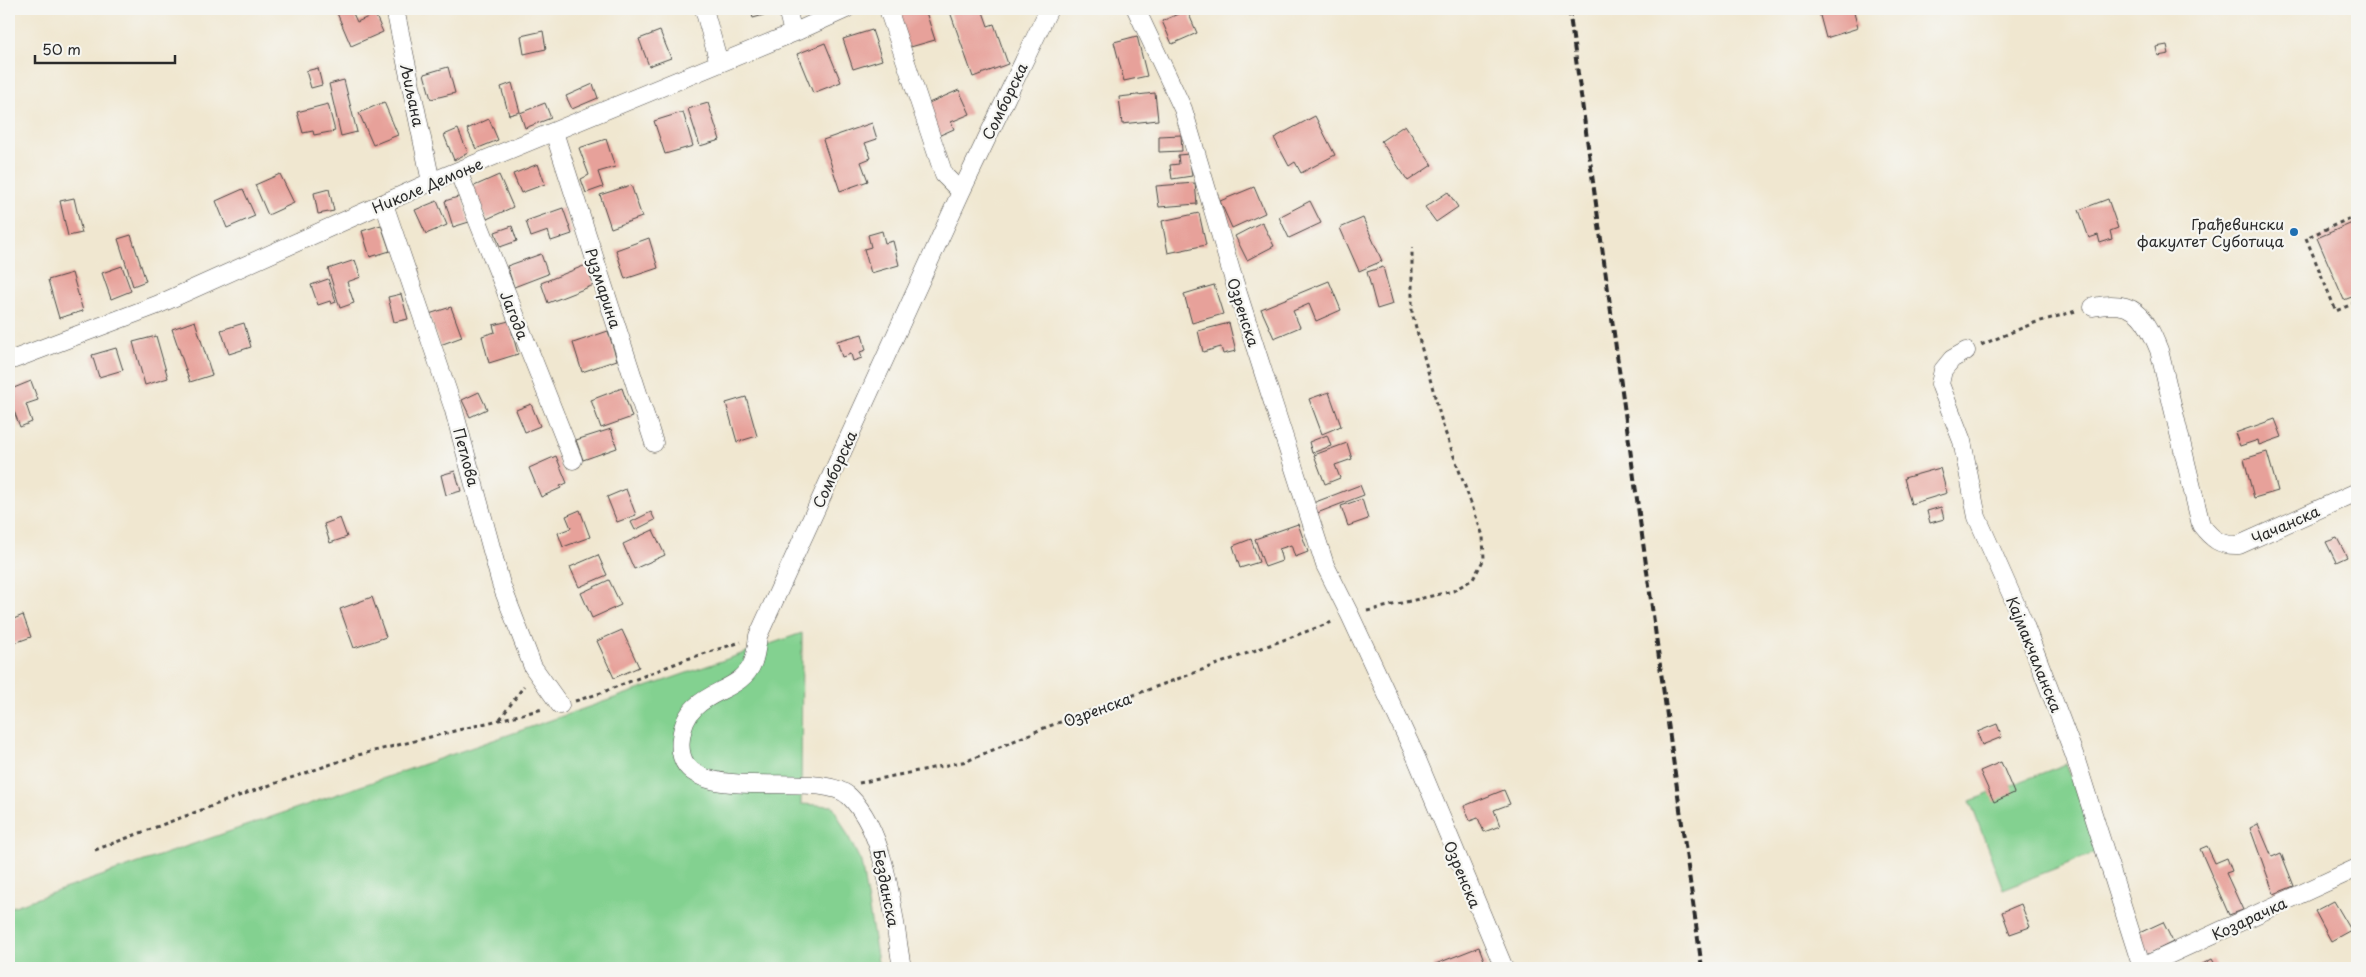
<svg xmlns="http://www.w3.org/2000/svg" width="2366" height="977" viewBox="0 0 2366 977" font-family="'Playpen Sans',sans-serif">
<rect width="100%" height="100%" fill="#f6f6f2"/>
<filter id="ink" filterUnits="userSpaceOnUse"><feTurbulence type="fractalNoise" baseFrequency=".02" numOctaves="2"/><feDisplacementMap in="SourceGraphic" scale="10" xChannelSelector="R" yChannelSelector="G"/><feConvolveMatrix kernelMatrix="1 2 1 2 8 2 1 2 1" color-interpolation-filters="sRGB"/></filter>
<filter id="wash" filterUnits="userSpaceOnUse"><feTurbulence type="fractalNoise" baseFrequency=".0096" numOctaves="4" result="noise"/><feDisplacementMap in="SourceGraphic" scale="20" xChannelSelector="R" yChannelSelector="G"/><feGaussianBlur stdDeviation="1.12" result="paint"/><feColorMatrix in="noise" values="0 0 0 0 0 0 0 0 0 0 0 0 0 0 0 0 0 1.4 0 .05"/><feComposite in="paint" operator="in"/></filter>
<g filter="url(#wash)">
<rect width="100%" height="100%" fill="#f0e7d0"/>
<!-- green -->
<path fill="#83d190" stroke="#577e5e" d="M802,633L801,804L833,806L861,862L879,968H9V908Z
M2066,764L2100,851L2003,889L1970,801Z"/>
<g id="blocks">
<!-- building -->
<path fill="#e7a19a" d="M346,9H351L357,22L375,14L383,32L351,46L337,13Z
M419,9H435L421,13Z
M750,9H777L778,11L753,18Z
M917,9H925L935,40L907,48L896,15Z
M949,9H982L988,26L994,24L1008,64L973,77Z
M1830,9H1853L1858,28L1826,38L1819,12Z
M1187,10L1197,33L1172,44L1162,21Z
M872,30L882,60L853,69L843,39Z
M543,31L546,49L524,54L521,36Z
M660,31L671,58L649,66L639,39Z
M1137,36L1147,76L1124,81L1114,42Z
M825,43L841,82L813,93L797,54Z
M2167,45L2169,54L2158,56L2156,47Z
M448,67L455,93L431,99L424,74Z
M318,68L322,85L311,88L306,71Z
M344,80L357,132L341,136L329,84Z
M512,83L520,112L509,115L501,87Z
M593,84L598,98L572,109L566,96Z
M959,90L970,114L951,122L954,129L938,136L924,105Z
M1155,93L1158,120L1122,124L1119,97Z
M384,102L398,135L373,145L359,113Z
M545,103L551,118L525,128L520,113Z
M708,103L720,140L700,146L688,109Z
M328,104L335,131L314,135L313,131L303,133L297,112Z
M683,112L693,146L665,154L654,121Z
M1315,116L1335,155L1301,173L1295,162L1289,166L1274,138Z
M489,119L498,140L476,149L467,129Z
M872,123L877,139L865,143L871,158L861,162L868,181L840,191L823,140Z
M1405,125L1432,165L1408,181L1381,141Z
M458,129L468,153L454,160L444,135Z
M1181,135L1182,151L1159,152V136Z
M606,139L615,167L598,172L603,187L586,193L581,179L589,175L579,148Z
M1189,154L1192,176L1172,179L1170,165L1179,164L1178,155Z
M538,164L545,184L521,193L513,174Z
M280,174L294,203L268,215L255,185Z
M499,175L513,207L487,219L472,187Z
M1195,183L1197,204L1159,207L1156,186Z
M631,185L642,217L611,228L600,195Z
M1254,187L1265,213L1232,228L1220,201Z
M243,189L255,216L227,228L216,201Z
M329,189L334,211L318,214L314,193Z
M1448,192L1458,207L1436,222L1425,207Z
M461,196L469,222L453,227L445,201Z
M74,198L82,233L68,236L60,201Z
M2108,199L2118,228L2110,231L2112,239L2100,243L2098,235L2089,238L2079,210Z
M437,201L447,225L426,234L415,210Z
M1310,201L1321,223L1289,238L1279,217Z
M563,208L572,234L551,241L548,231L531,237L526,221Z
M1199,213L1206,245L1168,253L1162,221Z
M1363,218L1382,261L1359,271L1340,228Z
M2357,221V295L2344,300L2317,238Z
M1262,222L1274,246L1247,260L1235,236Z
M381,225L390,251L370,257L362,231Z
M512,226L517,241L500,247L495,232Z
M882,231L885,243L893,241L899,265L871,273L864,249L871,247L868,235Z
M131,235L146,281L133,286L118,239Z
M649,238L658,268L625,279L616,250Z
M541,254L548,274L514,287L507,266Z
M355,260L361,277L347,282L354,303L340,308L328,269Z
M586,265L594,285L548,303L541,283Z
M122,266L131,291L111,299L102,273Z
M1383,267L1393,304L1377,309L1367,272Z
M72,273L83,311L59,318L48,280Z
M328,279L336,302L331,304L330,301L318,305L311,285Z
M1329,281L1341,310L1316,321L1309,304L1293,311L1300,327L1274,338L1261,309Z
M1214,285L1223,314L1192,323L1184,294Z
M401,294L408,319L394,322L388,297Z
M451,307L462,337L440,345L429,314Z
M195,321L212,375L190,382L172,329Z
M509,321L518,354L489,363L482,336L495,332L493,325Z
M244,323L251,347L229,354L221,330Z
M1229,323L1236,351L1223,354L1221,347L1203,352L1198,331Z
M608,331L617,360L582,372L573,343Z
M862,334L866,350L860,352L862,358L853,361L851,354L842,357L837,341Z
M156,336L168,378L145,385L133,342Z
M116,348L123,370L99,377L92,355Z
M31,381L38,400L26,404L32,422L20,427L9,398V390Z
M622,388L632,417L601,428L591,400Z
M479,392L487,409L470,417L462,400Z
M1329,392L1341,426L1322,434L1309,399Z
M746,397L757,436L737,442L726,403Z
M531,404L540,426L525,432L516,410Z
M2275,419L2282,437L2259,445L2258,440L2240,446L2235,433Z
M611,429L617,448L583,460L576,440Z
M1327,435L1331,446L1312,453L1309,442Z
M1347,443L1352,459L1335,465L1340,478L1325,484L1314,455Z
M2267,452L2278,491L2254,498L2244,459Z
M556,456L567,483L560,486L561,488L541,497L529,468Z
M1940,468L1947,493L1911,504L1904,478Z
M455,471L461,491L446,495L441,475Z
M1360,485L1364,495L1317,513L1313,503Z
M626,489L636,515L617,522L607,497Z
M1362,499L1368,519L1348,526L1341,506Z
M1941,507L1944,519L1930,523L1927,511Z
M580,510L590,537L563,547L558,533L571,528L566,516Z
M651,512L655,520L635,530L631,522Z
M340,518L347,537L330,543L324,524Z
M1298,524L1308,552L1295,557L1291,545L1279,549L1282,561L1265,567L1255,539Z
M653,530L665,555L634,569L623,544Z
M2337,538L2347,557L2336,562L2326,542Z
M1251,539L1259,562L1240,568L1233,546Z
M598,555L607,575L579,587L570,567Z
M609,580L621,605L592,618L581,593Z
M372,597L386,637L354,648L340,609Z
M23,615L31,637L9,645V621Z
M622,630L639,667L614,678L597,641Z
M1997,724L2002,737L1982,745L1977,732Z
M2001,762L2014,793L1994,802L1980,771Z
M1504,790L1510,804L1494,810L1500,826L1484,832L1478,818L1470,821L1464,806Z
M2258,824L2272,857L2281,853L2294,886L2274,894L2250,828Z
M2207,846L2215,863L2227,858L2232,871L2226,873L2243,910L2229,915L2200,849Z
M2334,901L2351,930L2331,941L2315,911Z
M2021,904L2030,927L2010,934L2002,912Z
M2163,922L2173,942L2147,955L2137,934Z
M1479,947L1487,968H1434L1433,965Z
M2212,959L2217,968H2195Z"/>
</g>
</g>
<g filter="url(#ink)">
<use href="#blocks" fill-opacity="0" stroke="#494744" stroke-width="1"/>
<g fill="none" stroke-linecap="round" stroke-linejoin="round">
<!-- minor casing -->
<g stroke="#494744" stroke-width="19">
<path id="minor" d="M395,9L431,182
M704,9L719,63
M787,9L793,33
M888,9L944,175L961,192
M1136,9L1183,109L1235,284L1325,565L1350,615L1416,757L1504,968
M554,132L654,443
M458,171L573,460
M384,204L453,407L501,584L533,667L560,705
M2093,307C2134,299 2145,315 2159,350L2201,525C2212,539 2220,546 2239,545L2357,492
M1966,351L1952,359L1943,370L1940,384L1962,441L1977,517L2024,623L2074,754L2142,968
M9,361L157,305L431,182L793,33L846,9
M902,968C893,917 888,835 850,797C817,764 671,815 681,738C687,687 740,697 753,662C756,654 757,644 758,636L961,192L1049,9
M2140,968L2357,868"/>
</g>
<!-- path -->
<path stroke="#494744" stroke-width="3" stroke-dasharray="4 4" stroke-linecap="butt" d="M2357,215L2306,238L2336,311L2357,302
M1981,345L2034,323L2076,311
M1367,611L1453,591L1473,579L1484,559L1483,536L1443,426L1412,313V248
M575,701L598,694L687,659L741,642
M500,719L524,686
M859,783L967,761L1044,728L1335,621
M95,850L244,794L358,755L543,709"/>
<!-- minor -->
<use href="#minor" stroke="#fff" stroke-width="18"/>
<!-- rail -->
<path stroke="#2b2b2b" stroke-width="4" stroke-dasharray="8 4" stroke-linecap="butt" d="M1569,9L1702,968"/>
</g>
</g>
<!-- markers -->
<circle fill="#1f6fb2" stroke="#f6f6f2" stroke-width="2" cx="2294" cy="232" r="5"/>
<g text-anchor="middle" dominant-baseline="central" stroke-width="4.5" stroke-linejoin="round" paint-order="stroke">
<!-- street labels -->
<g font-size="15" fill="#2b2b2b" stroke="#f6f6f2">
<text transform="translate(413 95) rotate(78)">Љиљана</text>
<text transform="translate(1004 101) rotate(-64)">Сомборска</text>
<text transform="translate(427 185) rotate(-23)">Николе Демоње</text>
<text transform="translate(604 288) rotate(72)">Рузмарина</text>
<text transform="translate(1244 312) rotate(72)">Озренска</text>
<text transform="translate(515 315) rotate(68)">Јагода</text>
<text transform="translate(467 457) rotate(75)">Петлова</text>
<text transform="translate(834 469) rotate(-65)">Сомборска</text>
<text transform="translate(2285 524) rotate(-24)">Чачанска</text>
<text transform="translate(2035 654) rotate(68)">Кајмакчаланска</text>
<text transform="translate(1097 709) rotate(-20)">Озренска</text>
<text transform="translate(1463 874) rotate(67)">Озренска</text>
<text transform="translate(887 888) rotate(79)">Безданска</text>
<text transform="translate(2249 918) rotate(-25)">Козарачка</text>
</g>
<!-- poi labels -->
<g font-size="15" fill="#2b2b2b" stroke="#f6f6f2" text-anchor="end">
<text x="2284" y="223">Грађевински<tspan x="2284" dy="17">факултет Суботица</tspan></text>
</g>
</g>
<!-- margin -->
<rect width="2366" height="977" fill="none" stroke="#f6f6f2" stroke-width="30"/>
<!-- scale -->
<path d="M35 55v8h140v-8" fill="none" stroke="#2b2b2b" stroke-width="2.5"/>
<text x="42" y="55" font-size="15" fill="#2b2b2b" stroke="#f6f6f2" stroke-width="4" paint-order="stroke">50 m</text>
</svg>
